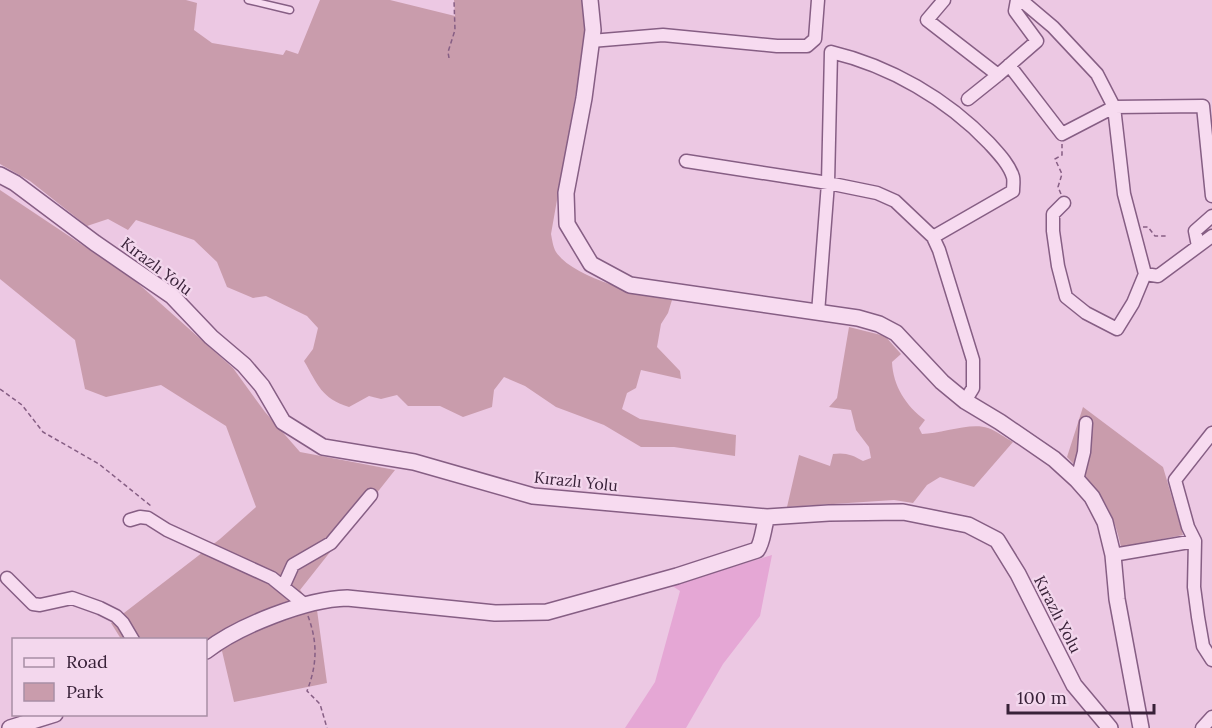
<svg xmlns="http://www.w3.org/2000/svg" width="1212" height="728" viewBox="0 0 1212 728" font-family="Lora,serif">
<rect width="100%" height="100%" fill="#ecc8e3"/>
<!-- green -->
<path fill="#c99cac" d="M0,0H186L197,3L194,30L212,43L283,55L286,50L298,54L320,0H390L455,16L454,0H584L588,24L551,234C552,239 553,247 556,252C573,278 642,295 672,300L668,313L661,324L657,347L680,371L681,379L641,370L636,388L627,393L622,409L640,419L736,435L735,456L674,447H641L604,425L556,407L525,386L504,377L494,390L492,407L463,417L440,406H408L397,395L381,399L369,396L349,407C321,398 318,385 304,361L313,349L318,328L307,316L266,296L253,298L227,287L217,262L194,240L136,220L128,230L108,219L87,226L30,181L0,164Z
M0,190L132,278L233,368L265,412L300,452L395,470L300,590L317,610L327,683L234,702L222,651L206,660V640L121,639L111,623L220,539L256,507L226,426L161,385L106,397L85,389L75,340L0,279Z
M849,327L885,336L901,354L892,362C893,386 906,406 925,420L919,428L922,434C941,434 970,422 988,428C997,431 1005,438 1013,442L974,487L940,477L927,485L913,503L894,500L787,507L799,455L830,466L833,454C845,452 853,455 863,461L871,458L869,447L856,430L851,410L829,407L837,398Z
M1083,407L1163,467L1183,535L1121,547C1112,505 1097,488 1067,457Z"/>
<!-- sand -->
<path fill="#e5a7d5" d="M772,555L760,616L723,664L686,728H625L655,682L680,591L671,585Z"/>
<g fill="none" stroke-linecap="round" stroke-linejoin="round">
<!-- service casing -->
<g stroke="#865e84" stroke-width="9">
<path id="service" d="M248,0L290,10"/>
</g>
<!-- minor casing -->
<g stroke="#865e84" stroke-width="15">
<path id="minor" d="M944,0L927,20L998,75L1037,41L1015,11L1017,0
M1021,0L1053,27L1097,74L1114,107L1124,194L1145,274L1133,303L1117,329L1086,313L1066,297L1058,266L1053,231V214L1064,203
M591,41L663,35L777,46H807L815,39L818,0
M1009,65L1062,134L1114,107L1203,106L1212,196
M968,99L998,75
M686,161L828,183L877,193L895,201L933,237L939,250L973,360V388L965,401
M1198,246L1195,231L1212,216
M1145,274L1158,276L1212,236
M818,313L828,183L831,52C890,66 947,99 989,143C998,153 1009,164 1013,177C1014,181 1013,186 1013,191L933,237
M1212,433L1175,480L1188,527L1195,541L1194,587L1198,617L1203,646L1212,660
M1077,480L1084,452L1086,423
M130,520L140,517L148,518L167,530L272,578L304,604
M1113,555L1195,541
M7,578L33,604L40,605L72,598L100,608L116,616L123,623L133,640
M284,585L293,565L331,543L371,495
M1202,728L1212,717"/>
</g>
<!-- tertiary casing -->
<g stroke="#865e84" stroke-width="18">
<path id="tertiary" d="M590,0L593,30L584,98L566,193L567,224L591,264L630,285L858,318L879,324L896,333L942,382L965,401L1000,422L1054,459L1077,480L1092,497L1105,522L1113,555L1117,599L1141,728
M0,175L15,183L95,243L172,296L211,337L244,365L262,386L283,422L323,447L414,462L533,496L767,517L829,513L903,512L968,525L997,540L1018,574L1074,685L1110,728
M206,651C238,626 306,599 347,598L495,613L547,612L677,576L757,550C763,542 763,528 767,517
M10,728L55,714"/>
</g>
<!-- path -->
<path stroke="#865e84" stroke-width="1.5" stroke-dasharray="4.5 3" stroke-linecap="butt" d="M449,58L448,52L455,30L454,0
M1061,194L1058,187L1062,174L1055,159L1062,155V144
M1143,227H1148L1155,236H1168
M0,389L22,405L43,432L99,464L151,506
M308,616C318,643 317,665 307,691L320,704L327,728"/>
<!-- service -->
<use href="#service" stroke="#f7dbf0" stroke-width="6"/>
<!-- minor -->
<use href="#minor" stroke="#f7dbf0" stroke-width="12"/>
<!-- tertiary -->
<use href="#tertiary" stroke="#f7dbf0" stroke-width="15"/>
</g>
<g text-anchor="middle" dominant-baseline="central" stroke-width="4.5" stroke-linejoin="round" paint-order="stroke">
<!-- street labels -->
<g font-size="16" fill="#382138" stroke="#f3d7ed">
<text transform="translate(157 266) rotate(37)">Kırazlı Yolu</text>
<text transform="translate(576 481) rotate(6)">Kırazlı Yolu</text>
<text transform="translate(1058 614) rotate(63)">Kırazlı Yolu</text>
</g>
</g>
<!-- legend -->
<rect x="12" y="638" width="195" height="78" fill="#f3d7ed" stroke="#a88ea5" stroke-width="1.5"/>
<rect x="24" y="658" width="30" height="9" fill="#f7dbf0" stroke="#a88ea5" stroke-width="1.5"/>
<text x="66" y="668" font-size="18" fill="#382138">Road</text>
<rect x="24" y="683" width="30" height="18" fill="#c99cac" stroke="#a88ea5" stroke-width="1.5"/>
<text x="66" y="698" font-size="18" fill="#382138">Park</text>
<!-- scale -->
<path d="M1008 704v9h146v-9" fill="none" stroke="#382138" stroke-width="3"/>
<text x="1017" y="704" font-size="18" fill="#382138" stroke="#f3d7ed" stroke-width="4.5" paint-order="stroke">100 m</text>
</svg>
